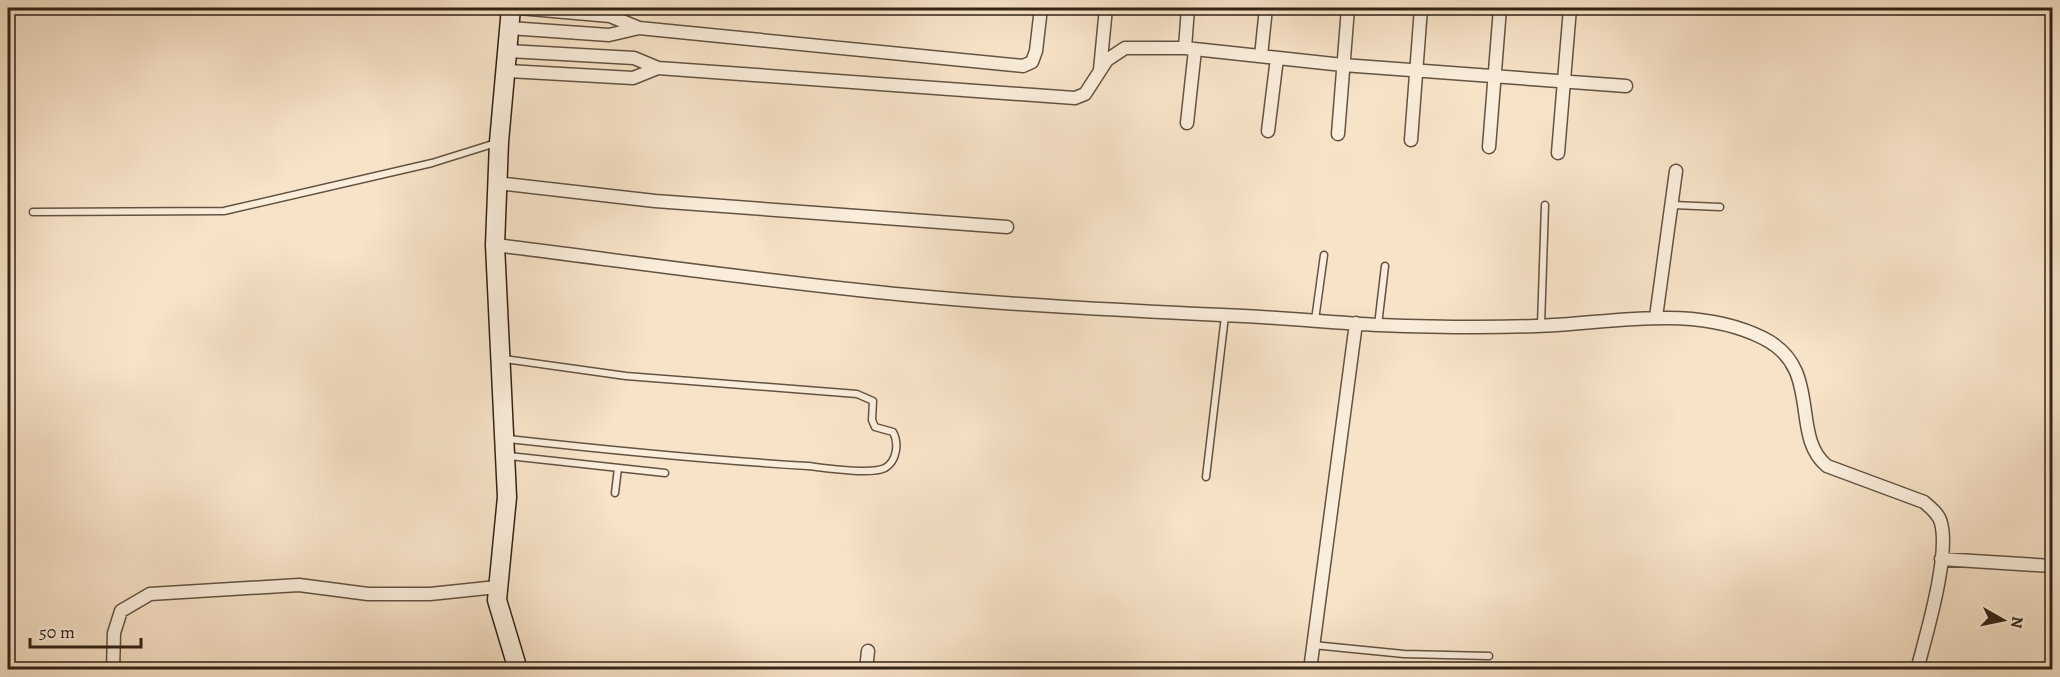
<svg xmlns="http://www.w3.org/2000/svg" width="2060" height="677" viewBox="0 0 2060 677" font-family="Alegreya,serif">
<rect width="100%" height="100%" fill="#f7e3c8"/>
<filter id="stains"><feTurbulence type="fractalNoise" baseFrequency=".00333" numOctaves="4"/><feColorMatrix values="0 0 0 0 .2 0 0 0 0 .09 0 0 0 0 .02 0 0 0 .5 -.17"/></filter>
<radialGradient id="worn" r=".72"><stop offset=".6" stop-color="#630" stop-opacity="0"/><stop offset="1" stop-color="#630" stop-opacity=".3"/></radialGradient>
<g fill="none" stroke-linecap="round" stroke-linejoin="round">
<!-- lane casing -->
<g stroke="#635342" stroke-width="9">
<path id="lane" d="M1673,205L1720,207
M33,212L224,211L432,163L496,143
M1315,320L1324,255
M1378,325L1385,266
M1541,325L1545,205
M504,359L626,376L857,394L873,401L872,420L875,427L893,432C899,443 897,461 885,468C871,475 825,468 808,466C707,460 608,450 508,439
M509,456L665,473
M1206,477L1225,316
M615,493L618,468
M1313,645L1404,654L1489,656"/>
</g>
<!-- street casing -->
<g stroke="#635342" stroke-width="15">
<path id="street" d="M509,28L609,35L639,28L610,16L519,8
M639,28L1023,66L1032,62L1036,51L1041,8
M1185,48L1188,8
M1261,56L1266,8
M658,68L1075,98L1085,94L1107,60L1125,48H1185L1343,65L1626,86
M1100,70L1106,8
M506,71L633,78L658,68L634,58L507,51
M1187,123L1195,50
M1268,131L1277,58
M1338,134L1348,8
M1411,140L1421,8
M1489,147L1500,8
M1558,153L1570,8
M497,183L655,201L1007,227
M495,245C632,262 769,282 907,295C1012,305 1117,310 1222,315C1274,317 1326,322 1379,325C1431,327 1484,328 1536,326C1611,324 1692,303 1763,338C1824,368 1789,435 1827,466L1924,502C1931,508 1939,514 1941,523C1950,556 1926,635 1917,670
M1656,317L1676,171
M1941,559L2052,566
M113,670L114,633L121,611L150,594L299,585L368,594H430L497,587
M866,670L868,651
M1310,670L1356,323"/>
</g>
<!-- secondary casing -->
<g stroke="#322315" stroke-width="21">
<path id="secondary" d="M511,8L499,142L495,245L507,497L497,600L518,670"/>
</g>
<!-- lane -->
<use href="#lane" stroke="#faeddb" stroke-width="6"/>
<!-- street -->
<use href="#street" stroke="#faeddb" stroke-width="12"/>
<!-- secondary -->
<use href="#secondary" stroke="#faeddb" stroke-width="18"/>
</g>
<!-- margin -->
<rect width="2060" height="677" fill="none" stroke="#f7e3c8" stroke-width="30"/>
<rect x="9" y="9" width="2042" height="659" fill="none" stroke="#322315" stroke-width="3"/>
<rect x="15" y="15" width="2030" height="647" fill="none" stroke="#322315" stroke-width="1.5"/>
<!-- north arrow -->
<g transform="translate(2003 620) rotate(99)" stroke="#faeddb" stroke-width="4.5" paint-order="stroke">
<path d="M0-4.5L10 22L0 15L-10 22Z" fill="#322315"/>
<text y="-9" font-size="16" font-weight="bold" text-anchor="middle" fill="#322315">N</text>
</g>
<!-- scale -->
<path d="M30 638v9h111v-9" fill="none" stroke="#322315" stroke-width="3"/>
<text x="39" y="638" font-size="18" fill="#322315" stroke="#faeddb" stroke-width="4.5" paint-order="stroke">50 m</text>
<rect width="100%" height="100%" filter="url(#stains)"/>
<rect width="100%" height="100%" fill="url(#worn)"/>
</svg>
